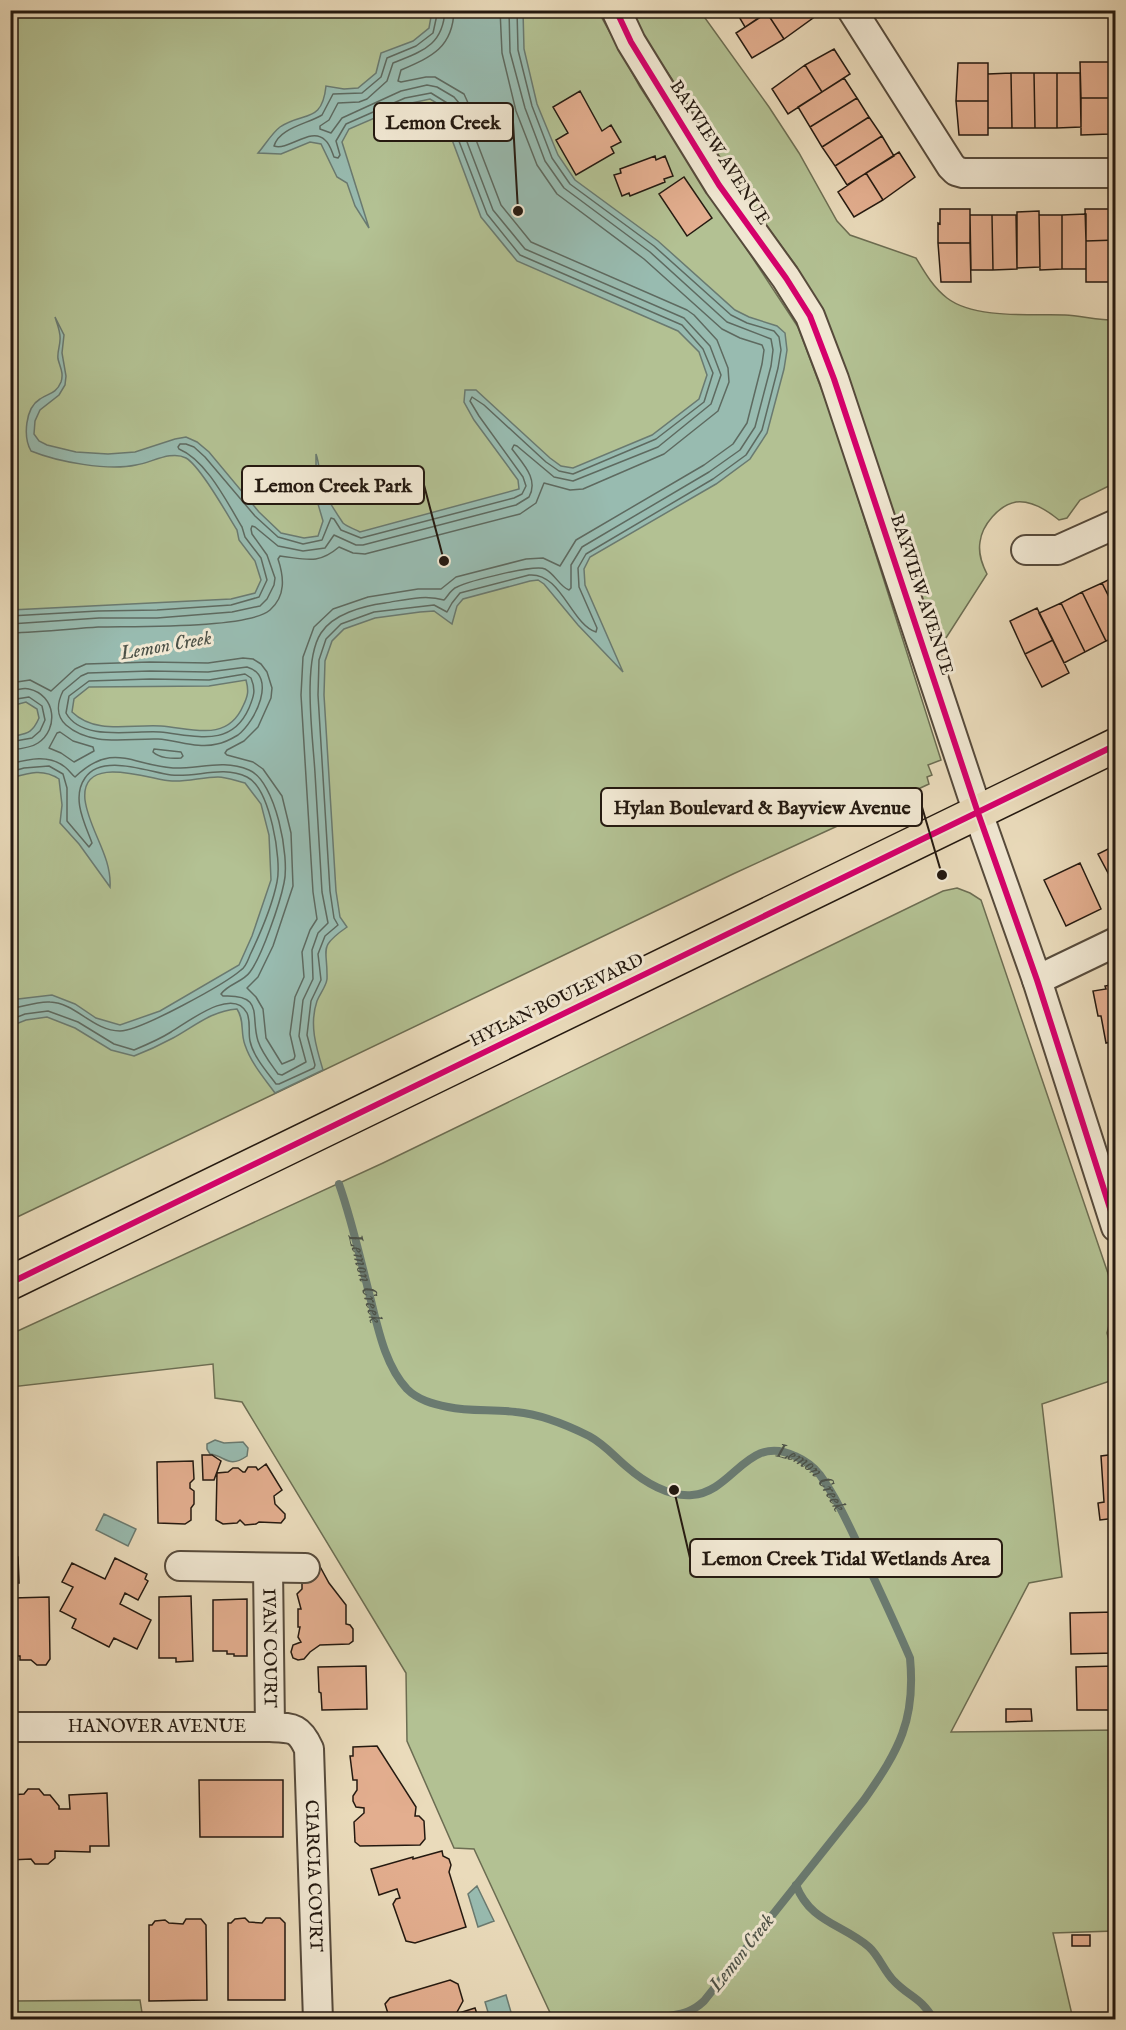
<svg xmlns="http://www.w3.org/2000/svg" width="1126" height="2030" viewBox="0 0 1126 2030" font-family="'IM FELL English',serif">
<rect width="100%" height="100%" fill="#eadbbb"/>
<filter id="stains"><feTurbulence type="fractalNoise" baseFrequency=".00333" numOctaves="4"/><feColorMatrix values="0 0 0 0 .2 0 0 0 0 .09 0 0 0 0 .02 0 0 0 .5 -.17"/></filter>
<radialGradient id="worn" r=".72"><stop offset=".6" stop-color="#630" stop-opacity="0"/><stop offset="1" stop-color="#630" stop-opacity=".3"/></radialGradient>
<!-- green -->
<path fill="#b3c193" stroke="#6c6d52" stroke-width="1.5" d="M11,11H598L640,87L798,327L833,420L941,760L928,765L932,775L927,777L929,784L733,874L11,1220Z
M631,11H700L769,107L799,153L837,221L850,235L916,258C925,273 933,287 947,298C974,319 1031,314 1065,315C1082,316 1098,320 1115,320V483L1080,500L1067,518L1059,520C1048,511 1031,500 1016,502C999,505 982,525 980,542C978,554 982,564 987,574L937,652L837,350L797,267L732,179L693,111L646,40Z
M957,888L970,893L981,900L1115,1294V1302L1107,1333L1115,1363L1116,1379L1042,1404L1062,1577L1029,1583L951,1732L1115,1730V1931L1053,1933L1073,2019H553L474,1849L454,1848L407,1741L406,1673L242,1402L215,1398L213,1364L11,1387V1334L383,1163L943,891Z
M140,2000L143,2019H11V2001Z"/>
<!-- water -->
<path fill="#98bbb0" stroke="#6a7a70" stroke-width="1.5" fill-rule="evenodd" d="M432,11H523L524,49L537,104L558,155L575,180L658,241L735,310L749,317L777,326L785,333L787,350L784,369L767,433L750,459L716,484L590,557L584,569L585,585L623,672L578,625L544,584L538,580L530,581L463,599L457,606L452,624L434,611L420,612L375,618L344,629L332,641L325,661L324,695L336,891L340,917L347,927C317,948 328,948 327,979C326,987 320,993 317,1001C309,1024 316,1047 323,1070L275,1093C264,1078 251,1063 245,1045C240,1032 245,1021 237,1009C211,1011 195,1026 173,1038C160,1045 147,1051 134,1056L111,1050L75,1028L47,1017L26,1020L11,1026V1004L18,999L52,995L75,1004L96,1018L120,1025L160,1011L239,965L252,936L271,880L269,835L261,804L245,783C236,781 227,777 218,777C203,777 187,782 172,781C151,780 80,752 85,800C89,830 112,856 110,887L79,844L60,823L62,805L59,779C43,768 28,773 11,778V737C27,733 32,734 39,718L37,709L26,702L11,706V610L231,599L255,593L261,580L255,561L239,540L237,530C227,514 200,466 186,458C171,450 151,463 136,465C108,471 58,462 31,451C23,437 25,408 40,399C49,393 56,394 61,382C64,373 60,367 58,359C57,352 60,346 60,340C61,332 57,324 55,317L64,335L62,353L66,376L65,385L59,395L40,410L35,421L34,434L39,441L47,445L76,452L108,454L135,452L175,439L186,437L197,442L209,452L259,512L281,533L304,538L318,536L323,521L313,487L316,477V454C320,465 319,475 322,486C323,493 339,517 343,523C347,527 355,529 360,532L519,489L518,480L474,420L464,402L465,390H476L550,458L561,466L573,468L652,435L699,399L707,375L699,352L678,331L517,261L481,217L451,137L447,109L430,99L407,104L349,129L342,142L369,228L355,206L347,183L337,177L321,144L310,142L281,154L258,153C265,145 272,133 280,127C304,111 322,124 326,86L344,89L358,88L376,73L381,53L413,41L429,28ZM246,680C249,691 248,696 243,706C227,743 191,728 161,726C130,724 96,735 72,712L74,699L89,687L209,686Z
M215,1440L224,1443L243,1442L248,1448L247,1456C228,1469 226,1456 210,1454L207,1449V1444Z
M104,1514L136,1529L128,1546L96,1530Z
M477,1886L494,1921L478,1927L468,1894Z
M506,1995L513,2019H490L485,2002Z"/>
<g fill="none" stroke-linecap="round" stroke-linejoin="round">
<!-- shore -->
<path stroke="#5e6a60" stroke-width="1.5" d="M10,616L98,611L157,610L231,605L259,597L267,580L261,558L245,537L242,527C227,502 206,460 179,449L178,447L180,444H186L194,447L205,457L255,516L278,537L303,544L322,540L331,518L334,519L341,530L361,538L514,498L522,494L526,486L523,477L479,416L470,401L472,397L484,405L546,462L559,471L573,474L656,439L704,402L713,373L703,349L682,325L520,255L487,214L457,136L452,106L431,93L405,98L346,124L336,141L340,155L338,158L334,157C332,152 330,144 325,140C311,126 289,151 274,146C279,128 307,124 322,115L333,94L362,93L381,77L387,58L416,46L433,33L438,10
M10,624L99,618H157L232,612L260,606L267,599L274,585L275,578L267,555L252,534L251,529L252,526L255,527L278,546L303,551L325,548L334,535L356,545H363L516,505L529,497C539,479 523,464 512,449L514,445L517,446L554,477L573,481L658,447L711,404L721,375L710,346L684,318L525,249L493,210L464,134L459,103L454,97L437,87L427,85L401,91L342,118L331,133L320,129V126L329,120L338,103L359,102L367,99L387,81L393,63C422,51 443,46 445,10
M10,633C40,632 69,629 98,627C131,626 248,629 270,610C286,596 284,577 278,559L280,556C306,559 318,565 339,547L353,553L365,554L520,514L536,503L544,483L570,490L583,489L664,454L718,411L729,382L728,368L717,340L694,315L687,310L531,242L501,205L473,132L469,105L464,94L435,77H426L401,82L398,81L401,70C431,57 453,48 454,10
M247,667C278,676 255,722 238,735C233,738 224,743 217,744C198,749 177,740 158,739C127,738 91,747 66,725C56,716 57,703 63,691L81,676L88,673L150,671L208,672Z
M245,674L251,678C256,690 254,696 249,708C231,749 194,735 160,732C133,730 82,742 66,713L69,696L89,681L150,679L209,680Z
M10,683L30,680L51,691L75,669L86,664L150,662L208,663L243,658L253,659L261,664L267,672L272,688L271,698L258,727L244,741L227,750L225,753L227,755L253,762L263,769L282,796L291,833L293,886L273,946L258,977L247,988L256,997L263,1009L266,1038L282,1064L294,1059L295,1056L290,1034L295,997L304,977L302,952L310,930L317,919L313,892L301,695L303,657L314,627L333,609L368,597L418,589H441L456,577L526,559L543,558L560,566L576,540L704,465L733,444L747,423L762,364L764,350L762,345L740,338L722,329L644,259L557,194L537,165L516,111L502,53L500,10
M10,692C16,690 23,687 29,689C56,695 59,729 38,743C31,748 19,749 10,750
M10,700L29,697L42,706L45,720L40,731L32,738L10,742
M60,732L73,741L93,747L94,751L74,762L61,753L49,748L57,733Z
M154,749L181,752L183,756L181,758C172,759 159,758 153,752Z
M10,764C29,759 49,754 65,767C69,770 72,775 75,777C113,741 131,765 173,768C199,769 223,759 249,770C276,781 290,858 284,883C280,903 262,956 250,972C243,982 228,984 221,994L223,996C265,994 250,1016 258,1041C262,1053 271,1064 278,1074L282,1075L306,1062L299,1036L303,1000L313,979L312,950L318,933L328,923L322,892C320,852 317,813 315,773C313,738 302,662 321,633C333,614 363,606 385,603C404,600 425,594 444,600C448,596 451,589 457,587C469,581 535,564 545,569C555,574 560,587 569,590L571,588V565L582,547L709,472L740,450L755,427L771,366L773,350L771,339L727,322L650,252L564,188L545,161L525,108L510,52L509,10
M10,772L24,768L49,766L63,774L67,788V821L89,847L92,843C85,824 71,798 85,778C102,753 148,772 171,775C196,778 222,765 247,777C270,788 282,860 277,882C272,907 261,932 250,955C248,960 246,967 241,970C225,984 140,1031 120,1031C93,1031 76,1003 50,1002C37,1001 23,1007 10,1009
M10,1020L25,1014L48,1011L78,1022L114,1044L134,1050C146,1045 160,1039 171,1032C188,1022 233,986 247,1013C251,1022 248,1032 250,1041C253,1056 267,1072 276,1084H279L314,1068L315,1065L307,1035L311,1001L321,980L318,954L325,936L338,925L334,918L330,891L318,695L319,660L326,639L341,624L374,612L434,605L447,612L452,603L460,593L529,575C561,572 571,624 596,632L597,628L579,587L578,568L586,554L713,479L746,455L762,430L778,368L781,350L779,337L774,331L747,323L731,315L654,246L570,184L552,158L532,106L518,50L517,10"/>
<!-- stream -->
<g stroke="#6a7a70" stroke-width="8">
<path id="s1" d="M339,1184C351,1218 359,1253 368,1289C377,1322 383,1363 407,1389C418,1400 433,1404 448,1407C470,1412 493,1409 516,1412C539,1414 567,1425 589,1436C604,1444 614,1456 627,1467C644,1482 669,1497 692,1495C734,1492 747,1433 795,1456C804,1460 814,1467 820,1475C838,1500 850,1528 863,1555C879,1589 895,1623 910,1658C916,1720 899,1750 864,1800L704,2001C687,2017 674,2013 654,2020"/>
<path d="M796,1885C810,1922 842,1924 869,1947C879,1956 884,1971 894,1981C909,1997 921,1997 934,2020"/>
</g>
</g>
<!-- building -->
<path fill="#e3ae8f" stroke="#241910" stroke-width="1.5" d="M735,10H770L745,27Z
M770,10H808L813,18L784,39L767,13Z
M767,13L784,39L752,58L736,33Z
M834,49L850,74L822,92L805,65Z
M1080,62H1109L1112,98H1081Z
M958,63H988V101H956Z
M805,65L822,92L788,114L772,89Z
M1011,73L1012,128H988V74Z
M1011,73H1034L1035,128H1012Z
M1034,73H1057V128H1035Z
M1057,73H1080L1081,127L1057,128Z
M844,78L857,98L810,127L798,107Z
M580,91L602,131L611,125L621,142L611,147L614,153L576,175L556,140L568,133L553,107Z
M857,98L869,117L822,147L810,127Z
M1081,98H1112L1110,134L1081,135Z
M956,101H988V135H959Z
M869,117L882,136L835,166L822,147Z
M882,136L894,156L847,185L835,166Z
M899,152L915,177L883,200L866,173Z
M655,156L656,160L665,156L673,176L664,179L665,182L630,196L629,193L622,196L614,175L621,173L620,169Z
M866,173L883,200L854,217L838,192Z
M684,177L712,218L687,236L659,194Z
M940,209H970V243H938V223L940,224Z
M1085,209H1115L1116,240L1086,241Z
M1039,211L1040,267L1017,268V212Z
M1086,214V269H1062V215Z
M970,215H992L993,270H971Z
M992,215H1016L1017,269L993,270Z
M1039,215H1062V269L1040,270Z
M1116,240V282H1086V241Z
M938,243H970L971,282H941Z
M1116,576V611L1102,583Z
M1102,583L1116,611V637L1106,641L1082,592Z
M1082,592L1106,641L1085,652L1061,603Z
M1061,603L1085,652L1064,663L1039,613Z
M1037,608L1053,640L1025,654L1010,621Z
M1053,640L1069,673L1042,687L1025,654Z
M1116,845V888L1098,854Z
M1080,863L1101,909L1066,926L1044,880Z
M1116,984V1041L1106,1043L1101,1016H1098L1093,991L1106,989L1105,986Z
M1116,1454V1518L1100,1520L1098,1503L1104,1502L1101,1456Z
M202,1455H212L221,1461L214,1480H203Z
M193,1461L194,1479L190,1483V1488L194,1491V1504L191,1508V1520L185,1524L158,1523L157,1462Z
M266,1464L282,1490L274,1496L275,1504L285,1514V1518L281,1523L259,1522L256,1524L245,1525L240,1520L237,1523L223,1524L216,1520L217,1473L228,1472L233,1468H238L243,1472H245L248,1467H256L258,1470Z
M18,1557L19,1583H10V1558Z
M115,1558L147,1574L145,1579L148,1581L138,1600L125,1593L120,1604L151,1620L137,1649L114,1638L109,1647L72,1628L76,1619L60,1611L73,1587L62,1582L72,1563L105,1579Z
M317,1561L329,1583L346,1605V1624L350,1625L353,1629V1641L349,1644L320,1645L310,1652L304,1659L298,1660L293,1658L291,1652L293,1645L301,1642L298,1637L300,1627H298V1609H301L297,1594L302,1589V1583L304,1580L308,1562Z
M191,1596L193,1661L176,1662V1658H159V1597Z
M49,1597L50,1659L46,1665H37L31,1660H20V1656H14L13,1598Z
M247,1599V1656H234V1654H227V1651H213V1600Z
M1116,1612V1649H1113L1114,1653L1071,1654L1070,1613Z
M366,1666L367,1709L322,1710L321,1693L319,1692L318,1667Z
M1116,1666V1702H1110V1710H1077L1076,1667Z
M1006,1709H1031L1032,1721L1006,1722Z
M377,1746L416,1807L415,1816H419L424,1821L425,1839L420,1845L360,1846L355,1842L354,1822L364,1813V1808L356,1807L353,1801V1796L357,1790V1780H353L350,1756H353V1747Z
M199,1780H283V1837H200Z
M28,1789H39L44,1795H50L59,1806V1809H70L69,1795L107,1793L109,1846H90V1852L55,1851V1858L48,1864H35L31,1859L10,1860V1795L24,1794Z
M442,1851L443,1856L449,1859L451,1865L449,1872L466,1927L415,1943L406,1941L393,1904L396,1899L400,1898L397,1889L379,1895L371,1869L413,1857V1859Z
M245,1918L249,1922L262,1923L266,1918H280L285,1923V2000H228V1923H231L235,1919Z
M186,1919H201L206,1925L207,2000L149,2001V1925H152L155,1921L165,1920L169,1923L183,1924Z
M1072,1935H1090V1946H1072Z
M450,1980L458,1984L463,2001L456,2014L475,2008L479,2020H390L385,2004L390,1998Z"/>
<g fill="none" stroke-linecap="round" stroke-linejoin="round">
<!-- minor casing -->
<g stroke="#564a3b" stroke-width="32">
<g id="minor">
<path d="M616,10L631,42L719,185L786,278L810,316L834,379L978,813L1037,980L1116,1227"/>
<path d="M852,10L951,166L956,171L963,173H1116"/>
<path d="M1026,550H1058L1116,524"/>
<path d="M1037,980L1116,942"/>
<path d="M180,1566L305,1568"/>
<path id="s2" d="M268,1568L270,1727"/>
<path id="s3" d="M10,1727H270C293,1728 299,1727 309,1749L318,2020"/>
</g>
</g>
<!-- major casing -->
<g stroke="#241910" stroke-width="36">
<path id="major" d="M10,1283L1116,745"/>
</g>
<!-- minor -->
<use href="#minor" stroke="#f1e8d3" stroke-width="28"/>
<!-- major -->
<use href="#major" stroke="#eadbbb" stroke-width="33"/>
<!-- cycleway casing -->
<g stroke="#f1e8d3" stroke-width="10">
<path id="cycleway" d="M616,10L631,42L719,185L786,278L810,316L834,379L978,813L1037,980L1116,1227
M10,1283L1116,745"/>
</g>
<!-- cycleway -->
<use href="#cycleway" stroke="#d6006c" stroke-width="6"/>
</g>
<g text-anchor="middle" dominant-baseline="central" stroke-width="6" stroke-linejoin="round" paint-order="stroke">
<!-- street labels -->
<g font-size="18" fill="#241910" stroke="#f1e8d3">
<text transform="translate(719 153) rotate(57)">BAYVIEW AVENUE</text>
<text transform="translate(921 595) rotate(72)">BAYVIEW AVENUE</text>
<text transform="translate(557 1001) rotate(-26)">HYLAN BOULEVARD</text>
<text stroke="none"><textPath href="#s2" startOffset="80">IVAN COURT</textPath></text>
<text stroke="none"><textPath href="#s3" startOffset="147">HANOVER AVENUE</textPath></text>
<text stroke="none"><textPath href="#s3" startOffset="436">CIARCIA COURT</textPath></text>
</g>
<!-- water labels -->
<g font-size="20" font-style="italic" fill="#4d5248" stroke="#f1e8d3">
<text transform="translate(166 646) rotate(-10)">Lemon Creek</text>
<text stroke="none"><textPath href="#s1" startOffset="98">Lemon Creek</textPath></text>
<text stroke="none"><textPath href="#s1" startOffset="674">Lemon Creek</textPath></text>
<text transform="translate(742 1953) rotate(-52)">Lemon Creek</text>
</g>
</g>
<!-- callouts -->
<path fill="none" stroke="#241910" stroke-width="2" d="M518 211L513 122M444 561L424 485M942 875L922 807M674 1490L690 1558"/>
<g fill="#241910" stroke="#f1e8d3" stroke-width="2">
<circle cx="518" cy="211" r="6"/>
<circle cx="444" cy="561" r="6"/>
<circle cx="942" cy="875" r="6"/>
<circle cx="674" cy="1490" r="6"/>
</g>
<g fill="#f1e8d3" stroke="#241910" stroke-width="2">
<rect x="374" y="103" width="139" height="38" rx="6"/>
<rect x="242" y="466" width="182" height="38" rx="6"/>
<rect x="601" y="788" width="321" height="38" rx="6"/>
<rect x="690" y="1539" width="312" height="38" rx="6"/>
</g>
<g font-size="20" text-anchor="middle" font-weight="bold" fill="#241910">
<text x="443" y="129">Lemon Creek</text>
<text x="333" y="492">Lemon Creek Park</text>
<text x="762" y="814">Hylan Boulevard &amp; Bayview Avenue</text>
<text x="846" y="1565">Lemon Creek Tidal Wetlands Area</text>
</g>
<!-- margin -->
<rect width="1126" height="2030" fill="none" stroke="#eadbbb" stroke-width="36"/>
<rect x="12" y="12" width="1102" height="2006" fill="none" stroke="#241910" stroke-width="3"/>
<rect x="18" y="18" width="1090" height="1994" fill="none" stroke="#241910" stroke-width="1.5"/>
<rect width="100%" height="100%" filter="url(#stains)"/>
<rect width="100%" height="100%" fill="url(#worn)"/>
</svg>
